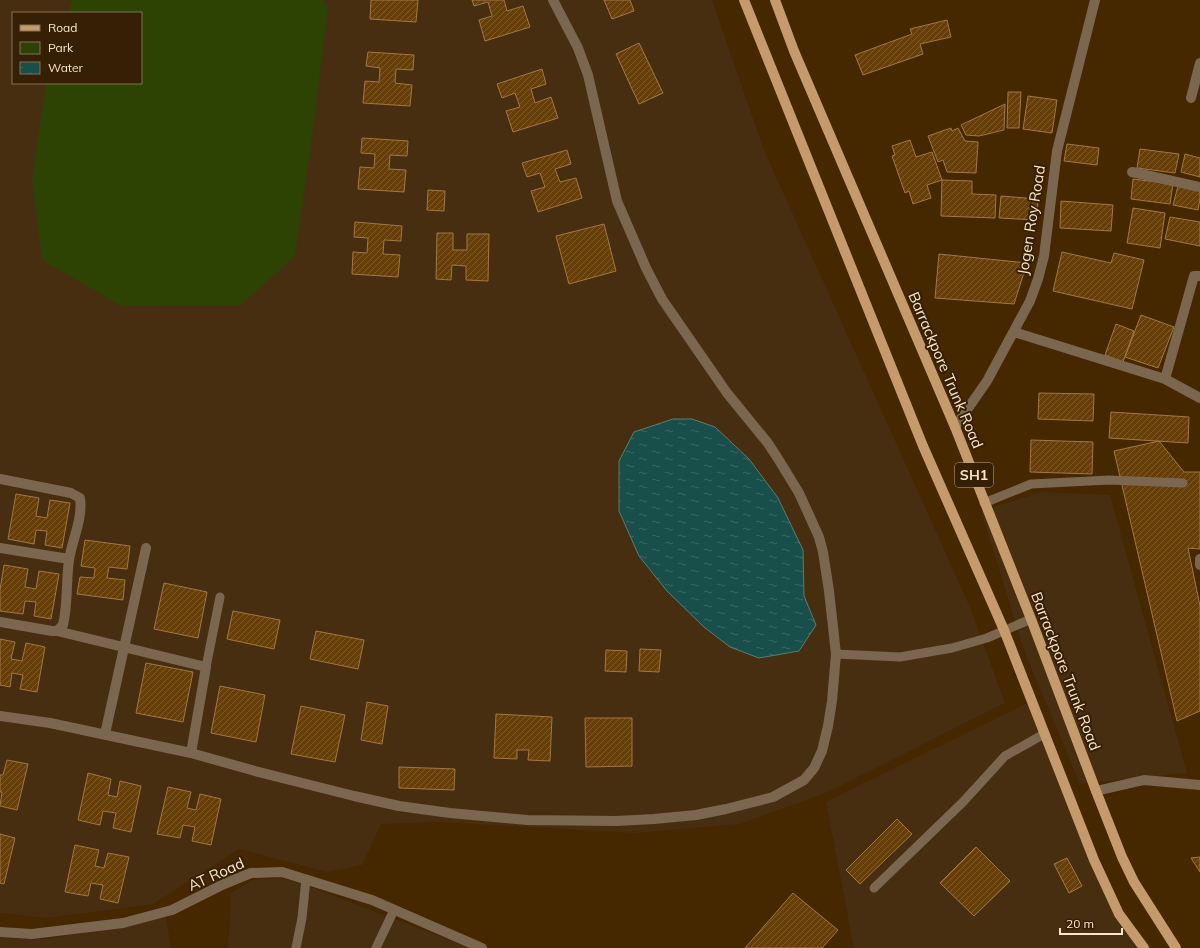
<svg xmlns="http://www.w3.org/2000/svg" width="1200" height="948" viewBox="0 0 1200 948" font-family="Mulish,sans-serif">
<defs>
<pattern id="water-ripples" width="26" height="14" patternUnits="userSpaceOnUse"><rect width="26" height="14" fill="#184f4b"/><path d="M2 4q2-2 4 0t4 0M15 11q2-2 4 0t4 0" fill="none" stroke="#3a6864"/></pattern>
<pattern id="building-hatch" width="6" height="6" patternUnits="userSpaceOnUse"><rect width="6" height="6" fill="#663f08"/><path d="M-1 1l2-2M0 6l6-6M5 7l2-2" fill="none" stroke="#7d5b2b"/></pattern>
</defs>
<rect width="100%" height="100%" fill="#452700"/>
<!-- built -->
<path fill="#472e11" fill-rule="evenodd" d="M0,0H712L764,150L970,607L1005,703L828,792L740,824L635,833L439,822L381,824L362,865L327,872L239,849L153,904L47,918L0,913ZM13,13H141V83H13Z
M1041,492L1110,495L1187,773L1080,784L1025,653L981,511Z
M1027,703L1123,919L1153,948H854L826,802Z
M281,878L316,889L470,948H228L231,893L252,880Z
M166,917L171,948H0V938L49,939Z"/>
<!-- green -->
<path fill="#2d4304" d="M72,0H323L328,8L314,123L295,256L241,305L122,306L42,260L32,180L46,83H141V13H68Z"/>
<!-- water -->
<path fill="url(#water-ripples)" stroke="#5c7c71" d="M673,419H692L715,427L749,459L778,498L803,550L804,596L816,625L799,651L759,658L730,647L704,627L667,591L639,556L619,511V461L634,432Z"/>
<!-- building -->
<path fill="url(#building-hatch)" stroke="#a27747" d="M371,0H418L416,22L370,19Z
M472,0H504L507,11L523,6L530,27L485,41L479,20L492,16L488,2L474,6Z
M604,0H630L634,11L612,19Z
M947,20L951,37L920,44L923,54L863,75L855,55L912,34L910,29Z
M639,43L663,93L639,104L616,54Z
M368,52L414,55L413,70L396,69L395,83L412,85L410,106L363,103L365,81L379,82L380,68L366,66Z
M542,69L546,84L531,89L535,103L551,97L558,118L513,132L506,111L520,107L515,93L502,98L497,84Z
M1008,92H1021L1019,128H1007Z
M1028,96L1057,100L1052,133L1023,129Z
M1005,104L1004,130L979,136L966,135L961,125Z
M951,128L952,131L958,128L965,141L978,142L976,173L947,172L943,160L938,162L928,136Z
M362,138L408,141L407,156L390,155L389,169L406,170L404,192L358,189L360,167L374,168L375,154L361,153Z
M910,140L916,157L932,152L942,180L927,185L931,198L913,204L909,191L905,193L892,156L895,155L892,146Z
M1067,144L1099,148L1097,165L1064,161Z
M1140,149L1179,154L1175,173L1137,168Z
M567,150L571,164L555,169L560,182L576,178L582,198L538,212L531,191L545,187L540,173L527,177L522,163Z
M1185,154L1200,158V177L1181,172Z
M1133,179L1173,184L1170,204L1131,199Z
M942,180L972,181V194L996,195L995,218L941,216Z
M1178,186L1200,191V199L1198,210L1173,205Z
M428,190L445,191L444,211L427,210Z
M1001,196L1038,199L1037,220L999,218Z
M1061,201L1113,205L1111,231L1060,228Z
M1133,208L1165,213L1160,248L1127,243Z
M1170,217L1200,222V246L1165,239Z
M355,222L402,226L401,241L384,240L383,254L400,255L398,277L352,274L353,252L367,253L368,238L354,237Z
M604,224L616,271L569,284L556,236Z
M437,233H453V250H467V234H489L488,281L466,280V266L452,265L451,280L436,279Z
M1062,252L1111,263L1114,253L1144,260L1132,309L1053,291Z
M939,254L1027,263L1014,304L935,298Z
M1141,315L1174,327L1158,368L1125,357Z
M1116,324L1134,331L1123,362L1105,355Z
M1039,393L1094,394L1093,421L1038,419Z
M1111,412L1189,417L1188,443L1109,438Z
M1031,440L1093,442L1092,474L1030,472Z
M1159,441L1184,472H1200V549L1188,548L1200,606V711L1177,721L1114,451Z
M16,494L39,498L36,516L47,518L50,500L70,503L62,548L45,545L47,531L36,530L34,544L8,539Z
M85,540L130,546L127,569L109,567L107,578L125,580L123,600L77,594L80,577L94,578L95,568L81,566Z
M4,565L28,569L25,587L36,589L39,571L59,574L51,619L34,616L36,602L25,601L23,614L0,611V590Z
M164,583L207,592L198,638L154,629Z
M233,611L280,620L274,649L227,639Z
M316,631L364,640L358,669L310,659Z
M0,639L15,642L11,659L22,661L26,643L45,647L37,692L20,689L23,675L12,673L10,687L0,685Z
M640,649L661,650L659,672L639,671Z
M606,650L627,651L626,672L605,671Z
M146,663L193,672L183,722L136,713Z
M220,686L265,695L256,742L211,733Z
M367,702L388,706L382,744L361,740Z
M301,706L345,715L335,762L291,754Z
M496,714L552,717L550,761L528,760L529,750H517V759L494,758Z
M585,718H632V766L586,767Z
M7,760L28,764L17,810L0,806L2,792H0V775H3Z
M399,767L455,769L454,790L399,788Z
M88,773L111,779L108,795L117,797L120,781L141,786L131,832L113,828L116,813L103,811L100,825L78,820Z
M168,787L191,792L187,808L196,810L200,794L221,799L211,845L192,841L195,827L183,825L180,838L157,834Z
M897,819L912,834L860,884L846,870Z
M0,834L15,838L4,884L0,883Z
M75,845L99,850L95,866L104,868L108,853L129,857L118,903L100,899L103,885L91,883L88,896L65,892Z
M976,847L1010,881L974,916L940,883Z
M1200,857V872L1191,858Z
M1067,858L1082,886L1069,893L1054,864Z
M793,893L838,930L822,948H745Z"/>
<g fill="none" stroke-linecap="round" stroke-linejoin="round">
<!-- service -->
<path stroke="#7b6650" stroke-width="9" d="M984,503L1031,484L1109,480L1183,483
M836,654L900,657L952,648L987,638L1031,619
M206,667L220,597
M874,888L963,802L1005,756L1044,734
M296,948L302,918L306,879
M376,948L394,910"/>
<!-- minor -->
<path stroke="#7b6650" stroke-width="10" d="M1191,98L1200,63
M1132,172L1200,187
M1014,332L1165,379L1200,398
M1165,379L1194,276H1200
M955,427L987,381L1030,301L1038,279L1044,256L1057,151L1095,0
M0,479L71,493L80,498C83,519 72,540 69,560C66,581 68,604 63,625L57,631H52L0,622
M0,548L69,559
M1200,559V565
M57,631L206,667L191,753
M0,716L50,723L191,753L255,771L354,796L399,806L450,813L527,820L616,821L654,819L696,815L726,809L773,797L804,780L814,768L822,751L828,726L832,701L836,654L829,591L823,552L819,537L799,493L777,457L767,442L727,393L662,299L646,268L617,201L588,75L578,48L553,0
M105,734L146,548
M1096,791L1144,780L1200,785
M0,932L32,934L123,923L172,910L224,884L251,873L282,872L372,900L482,948"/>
<!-- primary -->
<path stroke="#c69b6c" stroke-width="10" d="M744,0L923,446L1004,630L1094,860L1119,914L1144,948
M775,0L794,51L955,427L1031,619L1096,791L1122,857L1134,882L1176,948"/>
</g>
<g text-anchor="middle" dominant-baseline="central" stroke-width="4" stroke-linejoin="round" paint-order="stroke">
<!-- shield labels -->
<rect fill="#352006" stroke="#c0a990" stroke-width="1" x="955" y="463" width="38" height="24" rx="3"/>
<g font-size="14" font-weight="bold" fill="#fce4cb">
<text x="974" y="475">SH1</text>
</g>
<!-- street labels -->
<g font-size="15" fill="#fce4cb" stroke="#352006">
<text transform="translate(1031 220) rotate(-81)">Jogen Roy Road</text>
<text transform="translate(946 370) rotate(67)">Barrackpore Trunk Road</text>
<text transform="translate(1066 671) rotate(69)">Barrackpore Trunk Road</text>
<text transform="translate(216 874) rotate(-24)">AT Road</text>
</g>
</g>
<!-- legend -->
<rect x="12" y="12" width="130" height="72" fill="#352006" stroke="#856e55"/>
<rect x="20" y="25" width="20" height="6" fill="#c69b6c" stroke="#856e55"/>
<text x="48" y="32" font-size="12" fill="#fce4cb">Road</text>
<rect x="20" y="42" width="20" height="12" fill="#2d4304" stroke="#856e55"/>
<text x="48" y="52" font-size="12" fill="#fce4cb">Park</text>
<rect x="20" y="62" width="20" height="12" fill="url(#water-ripples)" stroke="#856e55"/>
<text x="48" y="72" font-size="12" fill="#fce4cb">Water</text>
<!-- scale -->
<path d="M1060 928v6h62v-6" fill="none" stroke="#fce4cb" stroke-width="2"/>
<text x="1066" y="928" font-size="12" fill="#fce4cb" stroke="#352006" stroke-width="3" paint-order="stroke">20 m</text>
</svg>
